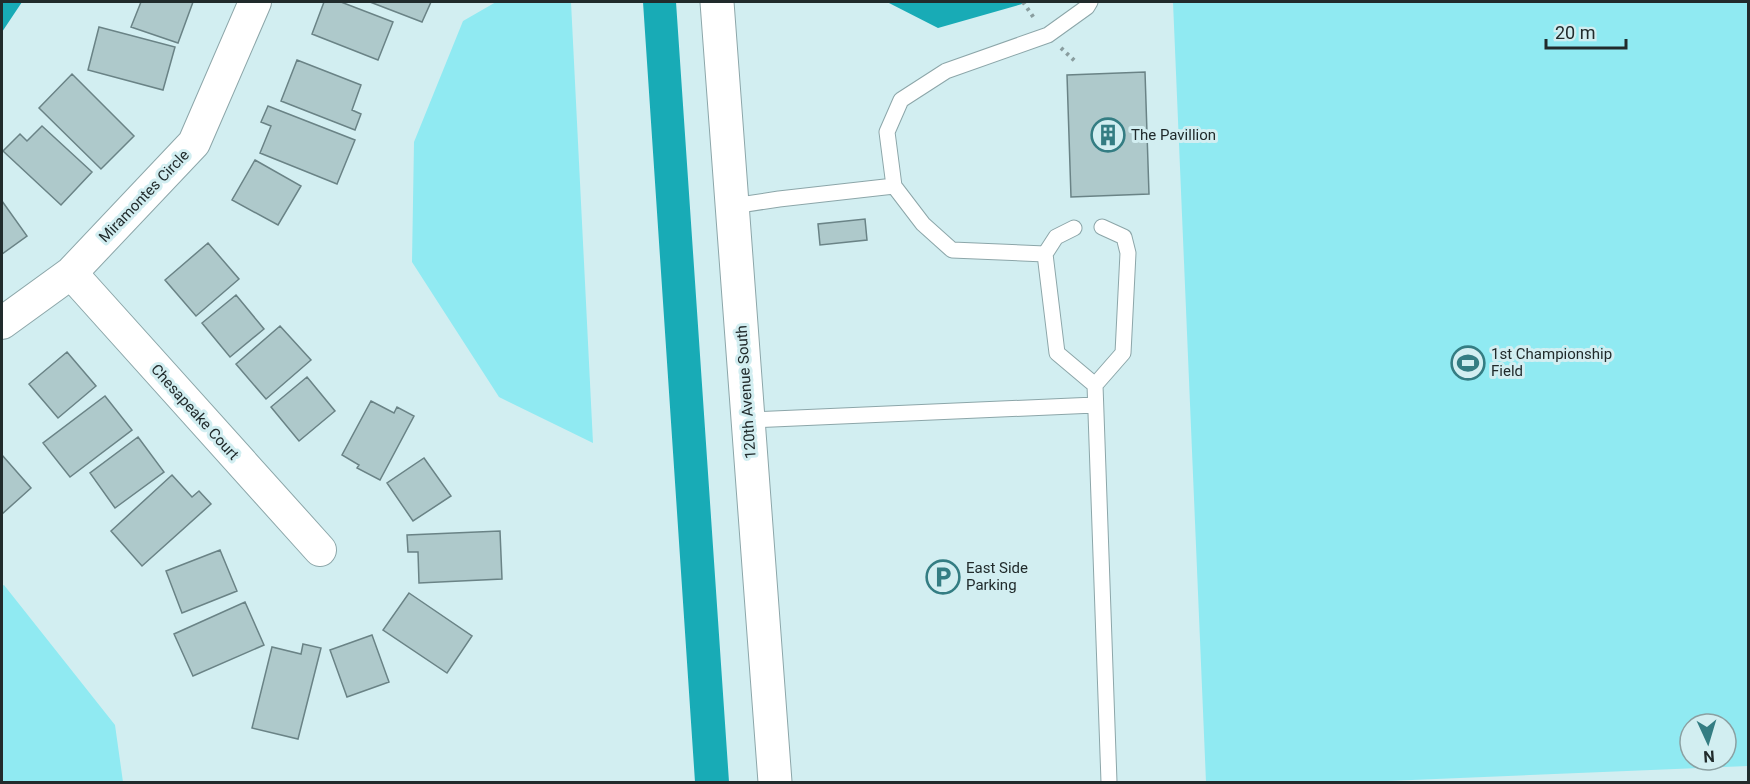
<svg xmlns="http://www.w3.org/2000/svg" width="1750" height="784" viewBox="0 0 1750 784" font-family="Roboto,sans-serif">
<rect width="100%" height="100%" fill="#d2eef1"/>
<!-- green -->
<path fill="#90eaf2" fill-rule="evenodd" d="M496,2H571L593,443L499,397L412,262L414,142L463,21Z
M1173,2H1748V766L1364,782H1206ZM1690,724H1726V760H1690Z
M4,585L115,725L123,782H2V586Z"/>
<!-- water -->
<path fill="#18abb6" d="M2,2H22L2,32Z
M643,2H676L729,782H695Z
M887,2H1029L938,28Z"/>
<!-- building -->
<path fill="#aec9cb" stroke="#6a8386" stroke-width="1.5" d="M141,2H193L178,43L131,27Z
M324,2H341L393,22L378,60L312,34Z
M370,2H431L422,22Z
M99,27L175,47L163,90L88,70Z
M297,60L361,85L352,110L361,114L355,130L281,101Z
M1145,72L1149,194L1071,197L1067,75Z
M72,74L134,136L101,169L39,108Z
M268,106L355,140L337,184L260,153L271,126L261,122Z
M42,126L92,172L61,205L3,151L20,134L27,141Z
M255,160L301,186L278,225L232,200Z
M2,201L27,236L2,254Z
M865,219L867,240L820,245L818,224Z
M208,243L239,279L196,316L165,280Z
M236,295L264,329L230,357L202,323Z
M280,326L311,360L266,399L236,364Z
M67,352L96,386L58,418L29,384Z
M307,377L335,411L299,441L271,407Z
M105,396L132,430L70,477L43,443Z
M371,401L394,413L397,407L414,416L380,480L357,468L359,465L342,455Z
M138,437L164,472L115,508L90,473Z
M2,455L31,488L2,514Z
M424,458L451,496L413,521L387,483Z
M172,475L192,497L199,491L211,504L142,566L111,531Z
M500,531L502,579L419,583L418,552H408L407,535Z
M220,550L237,591L182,613L166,571Z
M409,593L472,636L447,673L383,630Z
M245,602L264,645L193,676L174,634Z
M372,635L389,682L347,697L330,650Z
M303,644L321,648L298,739L252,728L272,647L301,654Z"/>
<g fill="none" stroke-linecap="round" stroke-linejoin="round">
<!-- lane casing -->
<g stroke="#8ca6a9" stroke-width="17">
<path id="lane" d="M894,186L923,224L952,250L1045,254
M733,206L779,199L894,186L887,132L901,100L946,71L1048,35L1087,7L1090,2
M1102,227L1124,237L1128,253L1123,353L1095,385L1109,782
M1074,228L1056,237L1045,254L1057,353L1095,385
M749,420L1095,405"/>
</g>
<!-- street casing -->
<g stroke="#8ca6a9" stroke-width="34">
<path id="street" d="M71,273L320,550
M2,323L71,273L194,143L255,2"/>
</g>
<!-- secondary casing -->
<g stroke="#8ca6a9" stroke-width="35">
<path id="secondary" d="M717,2L775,782"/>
</g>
<!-- path -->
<path stroke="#899d9f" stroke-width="4" stroke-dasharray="3 4.5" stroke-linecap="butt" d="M1023,2L1034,18
M1061,48L1077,63"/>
<!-- lane -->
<use href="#lane" stroke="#fff" stroke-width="15"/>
<!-- street -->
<use href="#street" stroke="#fff" stroke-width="32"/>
<!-- secondary -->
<use href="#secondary" stroke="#fff" stroke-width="33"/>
</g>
<!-- icons -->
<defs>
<g id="building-ring" transform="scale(1.725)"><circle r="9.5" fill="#d2eef1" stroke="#347d83" stroke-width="1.5"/><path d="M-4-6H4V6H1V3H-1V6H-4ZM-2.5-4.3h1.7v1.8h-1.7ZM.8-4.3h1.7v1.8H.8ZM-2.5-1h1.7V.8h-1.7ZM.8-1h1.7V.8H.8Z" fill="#347d83"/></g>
<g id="stadium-ring" transform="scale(1.725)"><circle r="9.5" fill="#d2eef1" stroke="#347d83" stroke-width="1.5"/><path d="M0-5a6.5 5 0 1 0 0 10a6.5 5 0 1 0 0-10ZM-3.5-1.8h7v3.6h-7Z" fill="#347d83"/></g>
<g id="parking-ring" transform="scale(1.725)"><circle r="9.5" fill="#d2eef1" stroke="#347d83" stroke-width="1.5"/><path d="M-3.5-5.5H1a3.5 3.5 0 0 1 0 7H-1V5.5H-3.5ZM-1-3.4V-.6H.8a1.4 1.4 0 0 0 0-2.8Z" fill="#347d83"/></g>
</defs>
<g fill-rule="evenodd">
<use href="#building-ring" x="1108" y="135"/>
<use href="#stadium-ring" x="1468" y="363"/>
<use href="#parking-ring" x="943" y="577"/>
</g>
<g text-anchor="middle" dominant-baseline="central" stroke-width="6" stroke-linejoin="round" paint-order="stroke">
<!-- poi labels -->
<g font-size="15" fill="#212b2c" stroke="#d2eef1" text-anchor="start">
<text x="1131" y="135">The Pavillion</text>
<text x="1491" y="354">1st Championship<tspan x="1491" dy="17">Field</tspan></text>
<text x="966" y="568">East Side<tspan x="966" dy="17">Parking</tspan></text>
</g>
<!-- street labels -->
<g font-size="15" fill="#212b2c" stroke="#d2eef1">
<text transform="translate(144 196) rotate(-46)">Miramontes Circle</text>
<text transform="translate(746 392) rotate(-94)">120th Avenue South</text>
<text transform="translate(195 412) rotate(48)">Chesapeake Court</text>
</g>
</g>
<!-- border -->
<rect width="1750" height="784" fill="none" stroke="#212b2c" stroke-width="6"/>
<!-- north arrow -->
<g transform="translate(1708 742) rotate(176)"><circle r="28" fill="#d2eef1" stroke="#8ba0a2" stroke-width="1.5"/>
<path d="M0-4.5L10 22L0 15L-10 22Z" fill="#347d83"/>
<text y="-9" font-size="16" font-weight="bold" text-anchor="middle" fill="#212b2c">N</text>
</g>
<!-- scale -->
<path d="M1546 39v9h80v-9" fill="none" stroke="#212b2c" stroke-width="3"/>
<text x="1555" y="39" font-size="18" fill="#212b2c" stroke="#d2eef1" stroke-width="4.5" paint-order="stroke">20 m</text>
</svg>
